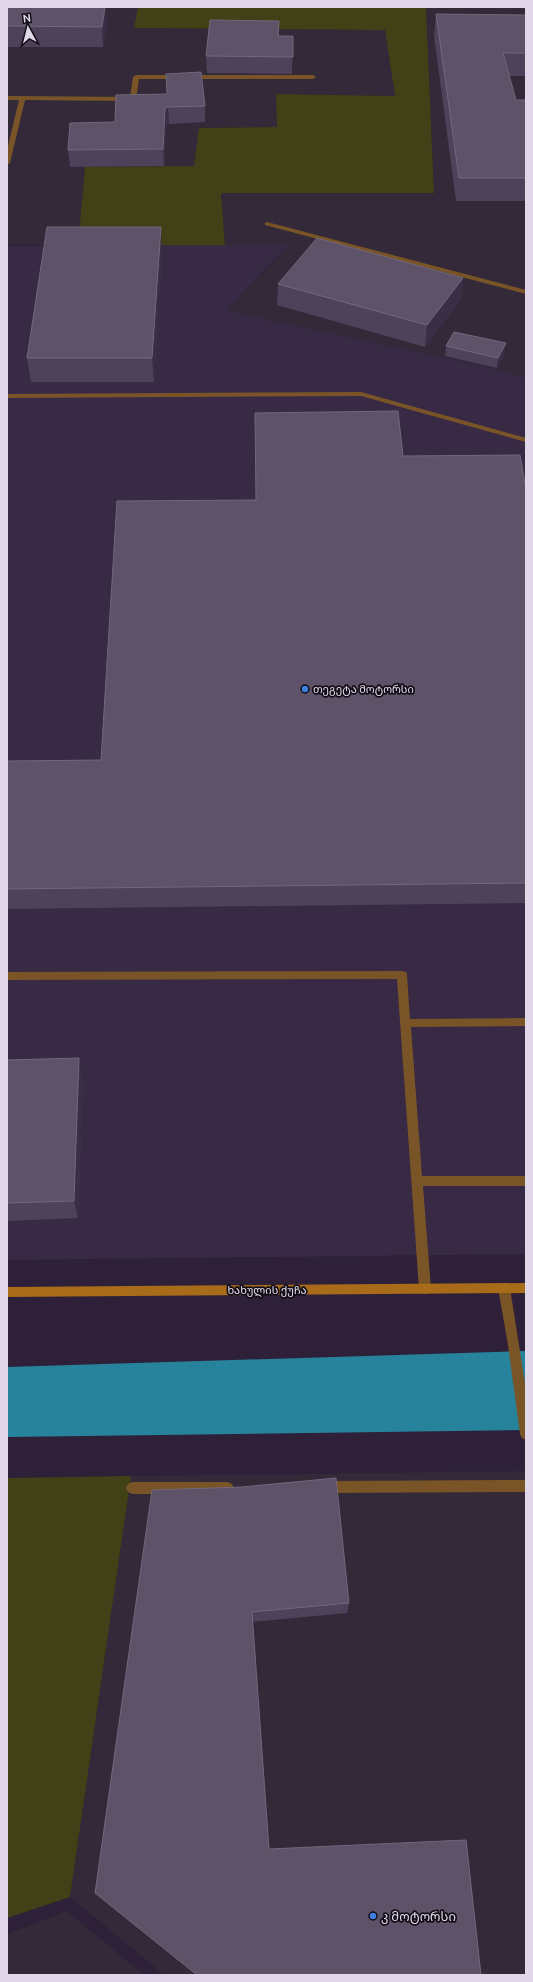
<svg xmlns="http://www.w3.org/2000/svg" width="533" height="1982" viewBox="0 0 533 1982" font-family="Ubuntu,'Noto Sans Georgian',sans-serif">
<rect width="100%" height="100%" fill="#2d2038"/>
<!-- built -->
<path fill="#382945" d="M289,244L227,310L488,367L526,378V1254L7,1260V246Z"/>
<!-- industrial -->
<path fill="#332939" d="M7,7H138L134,28L385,30L395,96L276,94L278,127L199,128L194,166L85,167L78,245H7Z
M426,7H526V378L488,367L227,311L289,244L225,245L221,193H434Z
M526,1471V1975H164L70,1897L131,1476Z
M67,1911L144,1975H7V1934Z"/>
<!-- green -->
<path fill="#404116" d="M138,7H426L434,193H221L225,245H78L85,167L194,166L199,128L277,127L276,94L395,96L385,30L134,28Z
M131,1476L70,1897L7,1918V1478Z"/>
<!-- water -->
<path fill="#27829c" d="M526,1351V1430L7,1437V1367Z"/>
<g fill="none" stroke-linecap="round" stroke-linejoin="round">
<!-- lane -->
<path fill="#795427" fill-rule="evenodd" d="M136,75H313L316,77L313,79H139L136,99L133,101L25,100L10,163L7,165V150L19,100H7V96L130,97L133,77Z
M267,222L526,290V294L265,225V223Z
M361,392L526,438V442L361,396L7,398V394Z
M402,971L406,972L407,975L410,1019L526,1018V1026L411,1027L422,1176H526V1186H423L431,1289L429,1293L425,1294L421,1293L419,1289L397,979L7,980V972Z
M504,1283L508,1284L510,1288L526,1390V1440L522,1438L520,1434L508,1345L498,1288L500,1284Z
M526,1480V1492L324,1493L320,1491L318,1487L320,1483L324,1481Z
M132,1482H228L232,1484L234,1488L232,1492L228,1494H132L128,1492L126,1488L128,1484Z"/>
<!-- secondary -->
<path fill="#a76b19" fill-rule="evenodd" d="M526,1283V1293L7,1297V1287Z"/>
</g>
<!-- wall -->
<path fill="#4e415a" d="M7,7L107,27L103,47H7Z
M436,14L526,15V76H509L516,100H526V201H456L434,36Z
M279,21V36H293L292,74L207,73L206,56Z
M166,74L205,106V122L169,124L166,126L164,166L70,167L68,150L115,122L167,94Z
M162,250L154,382H31L27,358Z
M463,278L461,299L425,347L277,305L278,284Z
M506,343L504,354L497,368L445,356L446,346Z
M403,456L526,489V903L7,909V761L101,760L256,500Z
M7,1060L83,1078L78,1218L7,1221Z
M152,1490L349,1603L347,1613L252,1622L269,1849L197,1975Z"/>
<!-- shaded-wall -->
<path fill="#3a2d46" d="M105,7L107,27L103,47L102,27Z
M168,107L169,124L166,126L164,166L163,149L165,109Z
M161,227L162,250L154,382L152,358Z
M463,278L461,299L425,347L427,325Z
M506,343L504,354L497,368L498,358Z
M79,1058L83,1078L78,1218L74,1201Z"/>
<!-- building -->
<path fill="#5e5269" stroke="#72677d" d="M7,7H105L102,27L7,26Z
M436,14L526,15V53H503L516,100H526V178H459Z
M210,20L279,21L278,36H293V57L206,56Z
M201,72L205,106L168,107L165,109L163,149L68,150L70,123L115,122L116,95L167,94L166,74Z
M47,227H161L152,358H27Z
M317,238L463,278L427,325L278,284Z
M454,332L506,343L498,358L446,346Z
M398,411L403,456L520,455L526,489V883L7,889V761L101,760L117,501L256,500L255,413Z
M79,1058L74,1201L7,1203V1060Z
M336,1478L349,1603L252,1612L269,1849L466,1840L481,1975H197L95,1893L152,1490L242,1487Z"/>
<!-- markers -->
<g fill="#3f7fe0" stroke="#120d17" stroke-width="1.5">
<circle cx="305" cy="689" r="4"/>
<circle cx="373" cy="1916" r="4"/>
</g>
<g text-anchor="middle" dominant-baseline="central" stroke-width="3.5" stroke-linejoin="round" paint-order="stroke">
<!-- poi labels -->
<g font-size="11" fill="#e0d8e8" stroke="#120d17" text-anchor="start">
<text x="313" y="689">თეგეტა მოტორსი</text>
</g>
<!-- street labels -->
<g font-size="11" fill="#e0d8e8" stroke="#120d17">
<text x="267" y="1290">ხახულის ქუჩა</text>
</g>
<!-- near-poi labels -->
<g font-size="13" fill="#e0d8e8" stroke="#120d17" text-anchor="start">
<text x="381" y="1916">კ მოტორსი</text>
</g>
</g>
<!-- border -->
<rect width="533" height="1982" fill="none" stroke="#e0d8e8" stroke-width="16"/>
<!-- north arrow -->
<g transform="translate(28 28) rotate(353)" stroke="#120d17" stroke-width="3" paint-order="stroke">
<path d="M0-3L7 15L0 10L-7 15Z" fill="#e0d8e8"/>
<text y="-6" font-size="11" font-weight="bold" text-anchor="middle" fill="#e0d8e8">N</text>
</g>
</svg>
